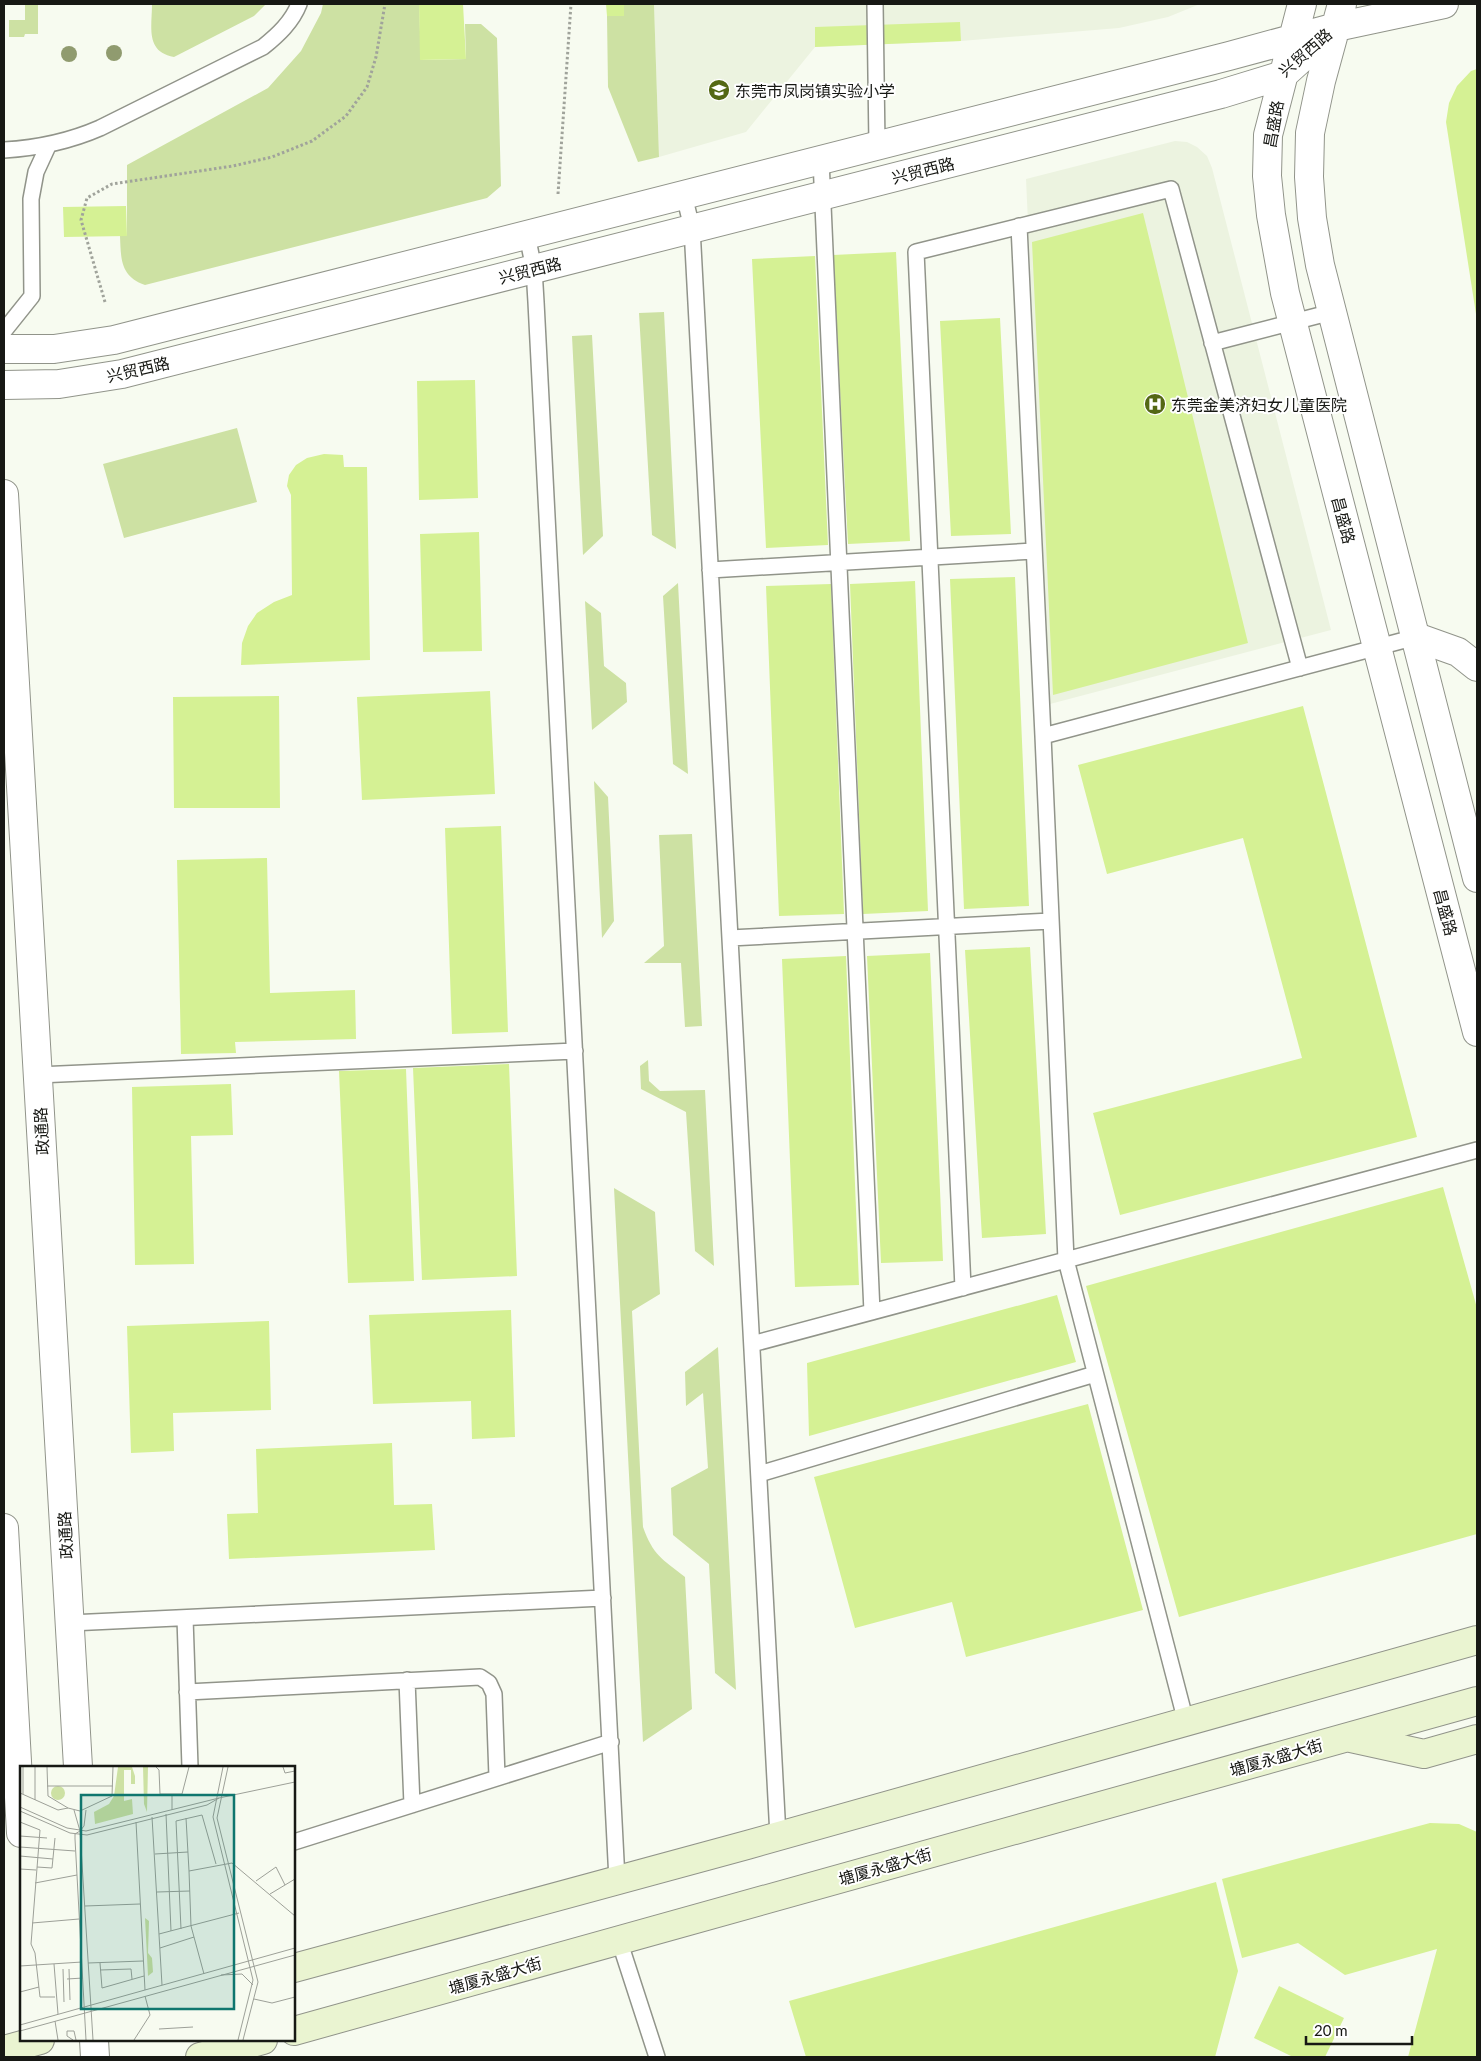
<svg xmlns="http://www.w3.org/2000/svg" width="1481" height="2061" viewBox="0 0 1481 2061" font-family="Lato,'Noto Sans SC',sans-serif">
<rect width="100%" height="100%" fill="#f7fbf0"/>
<!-- built -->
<path fill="#ecf3e0" d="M654,4H1200L1168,17L1119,28L961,41L815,47L746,132L659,157Z
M1175,141L1187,142L1197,147L1207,156L1212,168L1331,630L1050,704L1026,179Z"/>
<!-- green -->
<path fill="#cde1a3" d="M25,4H38V34H25L24,37H9V20H25Z
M152,4H266L254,16L174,57C145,52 152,27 152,4Z
M323,4H419L421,60L466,59L465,24H481L497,38L501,186L487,198L145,285C120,276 121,259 120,236H127V165L268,88L301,51L321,13Z
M624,4H654L659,157L638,162L608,87L607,16H624Z
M664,312L676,549L652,535L639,313Z
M592,335L603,536L583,555L572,336Z
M237,428L257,502L124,538L103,464Z
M678,583L688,774L673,764L663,596Z
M585,601L601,613L604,666L626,683L627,702L592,730Z
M594,781L608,797L614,921L602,938Z
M692,834L702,1026L685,1027L681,963H644L664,946L659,835Z
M648,1060L649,1081L660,1091L705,1090L714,1266L695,1251L686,1112L641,1089L640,1066Z
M614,1188L655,1212L660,1294L632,1311L643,1527C653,1555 662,1559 685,1577L692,1709L643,1742Z
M718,1347L736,1690L715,1673L709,1564L673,1535L671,1488L708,1468L703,1393L686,1406L685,1372Z"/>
<!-- building -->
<path fill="#d5f194" d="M419,4H463L466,59L420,60Z
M606,4H624V16H607Z
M960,22L961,41L815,47V27Z
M1477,69V314H1476L1446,122L1449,103L1457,86L1471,71Z
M126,206L127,236L64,237L63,207Z
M1143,213L1248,643L1053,695L1032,242Z
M896,252L910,541L848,544L833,255Z
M815,256L828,545L766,548L752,259Z
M1000,318L1011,534L951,536L940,321Z
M475,380L478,498L419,500L417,381Z
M324,454L343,455L344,467H367L370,660L241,665L242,643L248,626L257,613L274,602L292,595L291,495L287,486L289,475L296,465L307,458Z
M479,532L482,651L423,652L420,534Z
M1015,577L1029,906L964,909L950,579Z
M915,581L928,911L863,914L850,584Z
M831,584L844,914L779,916L766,586Z
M490,691L495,794L362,800L357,697Z
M279,696L280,808H174L173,697Z
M1303,706L1417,1137L1120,1215L1093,1113L1302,1058L1243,838L1107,874L1078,765Z
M501,826L508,1032L452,1034L445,828Z
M267,858L270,993L355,990L356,1039L235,1042L236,1053L181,1054L177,860Z
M1030,947L1046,1234L982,1238L965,950Z
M930,953L943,1261L881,1263L867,956Z
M846,956L859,1285L795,1287L782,959Z
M509,1064L517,1276L422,1280L413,1068Z
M406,1069L414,1281L348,1283L339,1071Z
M231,1084L233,1135L191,1136L194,1264L135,1265L132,1087Z
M1443,1187L1477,1308V1534L1179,1617L1086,1286Z
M1057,1295L1076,1362L809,1436L807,1363Z
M511,1310L515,1437L472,1439L471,1401L373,1404L369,1315Z
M269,1321L271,1410L173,1413L174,1451L131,1453L127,1326Z
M1088,1404L1143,1610L966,1657L952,1602L855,1628L814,1477Z
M392,1443L394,1505L432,1504L435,1550L229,1559L227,1514L258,1513L256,1449Z
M1430,1823L1459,1824L1477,1832V2057H1408L1437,1949L1345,1975L1298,1943L1242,1958L1222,1879Z
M1216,1882L1238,1971L1215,2057H806L789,2001Z
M1279,1986L1344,2018L1325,2057H1293L1254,2038Z"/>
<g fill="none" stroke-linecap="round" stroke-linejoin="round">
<!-- service casing -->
<g stroke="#91948a" stroke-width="18">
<path id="service" d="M875,4L877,145
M4,150C38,148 68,142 100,128L263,47C278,35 292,22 299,4
M821,160L872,1312
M684,195L692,228L778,1836
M1019,226L1043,736
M527,235L534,269L536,302L617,1880
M4,331L32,296L31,199L36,172L48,146
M1212,343L1332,312
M710,570L1034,551
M730,938L1051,921
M38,1075L575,1051
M963,1288L916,252L1171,189L1300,668
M752,1344L1477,1150
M759,1474L1095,1374
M185,1618L190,1767
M70,1623L603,1598
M407,1680L412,1805
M187,1692L480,1677L489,1683L494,1694L497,1777
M1186,1722L1066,1260L1043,736L1416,637
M294,1842L611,1742
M619,1940L657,2057"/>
</g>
<!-- minor casing -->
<g stroke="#91948a" stroke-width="30">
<path id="minor" d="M1416,637L1458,652L1477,667"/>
</g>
<!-- tertiary casing -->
<g stroke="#91948a" stroke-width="30">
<path id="tertiary" d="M1302,4L1268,135L1267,176L1271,215L1285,293L1477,1032
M1342,4L1321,81L1310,133L1309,177L1312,218L1320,265L1477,878
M1336,27L1444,4
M4,349H54L114,340L1229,56L1336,27L1283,75L1221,94L122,374L59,384L4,385
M4,494L78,1767
M4,1528L21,1833
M94,2040L95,2057"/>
</g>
<!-- secondary casing -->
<g stroke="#91948a" stroke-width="30">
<path id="secondary" d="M1351,1738L1424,1754L1477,1739
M294,1968L747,1845L1477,1640
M294,2031L1477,1701
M4,2050L40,2040
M200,2057L263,2040"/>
</g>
<!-- path -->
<path stroke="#a0a39b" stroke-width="3" stroke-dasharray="2.5 2.5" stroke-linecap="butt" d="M558,194L571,4
M105,302L81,220L87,198L112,184L233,166L272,157L312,141L346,116L367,87L376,57L385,4"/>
<!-- service -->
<use href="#service" stroke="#fff" stroke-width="15"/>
<!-- minor -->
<use href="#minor" stroke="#fff" stroke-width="28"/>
<!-- tertiary -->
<use href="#tertiary" stroke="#fff" stroke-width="28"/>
<!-- secondary -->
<use href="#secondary" stroke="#eaf4d1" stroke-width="28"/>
</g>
<!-- trees -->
<g fill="#909b6f">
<circle cx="114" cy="53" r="8"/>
<circle cx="69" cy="54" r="8"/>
</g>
<!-- icons -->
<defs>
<g id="school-disc" transform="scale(1.125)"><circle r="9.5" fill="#546814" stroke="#fff"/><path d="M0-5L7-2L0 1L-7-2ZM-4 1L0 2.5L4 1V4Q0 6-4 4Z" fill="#fff"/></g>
<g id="hospital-disc" transform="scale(1.125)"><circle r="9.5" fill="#546814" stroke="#fff"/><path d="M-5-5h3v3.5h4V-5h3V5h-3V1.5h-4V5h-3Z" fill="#fff"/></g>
</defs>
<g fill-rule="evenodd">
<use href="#school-disc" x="719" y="90"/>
<use href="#hospital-disc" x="1155" y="404"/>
</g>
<g text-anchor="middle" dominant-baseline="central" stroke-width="4" stroke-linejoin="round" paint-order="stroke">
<!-- street labels -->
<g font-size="16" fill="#171814" stroke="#fff">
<text transform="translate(1305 52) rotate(-41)">兴贸西路</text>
<text transform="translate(1273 124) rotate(-80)">昌盛路</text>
<text transform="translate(923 170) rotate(-14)">兴贸西路</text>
<text transform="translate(530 270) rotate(-14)">兴贸西路</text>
<text transform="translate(138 369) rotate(-13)">兴贸西路</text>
<text transform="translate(1344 520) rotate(75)">昌盛路</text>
<text transform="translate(1446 912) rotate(75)">昌盛路</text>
<text transform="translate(41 1131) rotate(-93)">政通路</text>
<text transform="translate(65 1535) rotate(-93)">政通路</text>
<text transform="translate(1276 1757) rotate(-16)">塘厦永盛大街</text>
<text transform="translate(885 1866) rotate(-16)">塘厦永盛大街</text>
<text transform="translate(495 1975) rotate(-16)">塘厦永盛大街</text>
</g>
<!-- poi labels -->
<g font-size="16" fill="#171814" stroke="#fff" text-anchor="start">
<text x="735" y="90">东莞市凤岗镇实验小学</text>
<text x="1171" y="404">东莞金美济妇女儿童医院</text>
</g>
</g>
<!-- overview -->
<g transform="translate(20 1766)">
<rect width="275" height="275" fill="#f7fbf0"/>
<path d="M98,1H112L115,10V18H111V4H104V35L112,33L113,48L75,58L74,46L89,38L94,30ZM123,1H128L127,46L124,38ZM31 27a7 7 0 1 1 14 0a7 7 0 1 1-14 0ZM125,152L129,155L128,187L132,192L133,206L128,210Z" fill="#cde1a3"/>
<path fill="none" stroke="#9da098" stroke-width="1" d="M27,1L28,30L48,42L60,45L92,30L93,1M136,1L139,4L140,28H162L169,1M203,1L193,51L233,214L218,274M208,1L197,52L238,216L223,274M263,1L265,7L275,5M27,20H93M0,27L38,44L48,42M3,28V1M152,28V44M199,32L275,16M15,34V1M0,41L47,62L66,65L199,32L187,39L67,69L50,67L0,45M54,44L60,65L64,60L66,44M146,48L151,165M132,51L142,219M166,52L169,105M0,56L20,64L11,178L15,187L20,231H35M116,56L125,224M0,70L27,72M0,81L55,85M135,88L168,86M0,90L33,93M17,101L32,102L35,72M0,103L16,104M236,115L256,101L265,119M15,117L57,109M137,126L170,125M250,128L275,113M65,140L120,138M12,157L59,153M161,163L156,55L182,49L196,98M139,168L219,147M140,182L174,171M68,197L123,195M80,197L82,222L124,210M34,198L38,248M0,200L62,196M43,203L44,236M49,203L50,234M80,204L111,203L112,213M184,208L171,160L169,105L212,97L275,150M201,209L222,208L233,219M47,213L63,212M0,226L19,221M234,233L252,237L275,231M35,255L38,274M0,259L275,182M139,263L173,261M0,265L275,189M53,274L47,270V265H54L56,274M66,274L55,73V68L60,65L73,274M114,274L130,249L125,230"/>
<path fill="#0f766e" fill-opacity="0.15" stroke="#0f766e" stroke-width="2.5" d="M61,29H214V243H61Z"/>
<rect width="275" height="275" fill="none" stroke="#171814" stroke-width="2.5"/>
</g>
<!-- border -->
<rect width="1481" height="2061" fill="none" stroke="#171814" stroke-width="10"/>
<!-- scale -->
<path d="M1306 2036v8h106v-8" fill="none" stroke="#171814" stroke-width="2.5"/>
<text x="1314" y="2036" font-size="15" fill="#171814" stroke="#ffffff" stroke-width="4" paint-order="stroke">20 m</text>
</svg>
